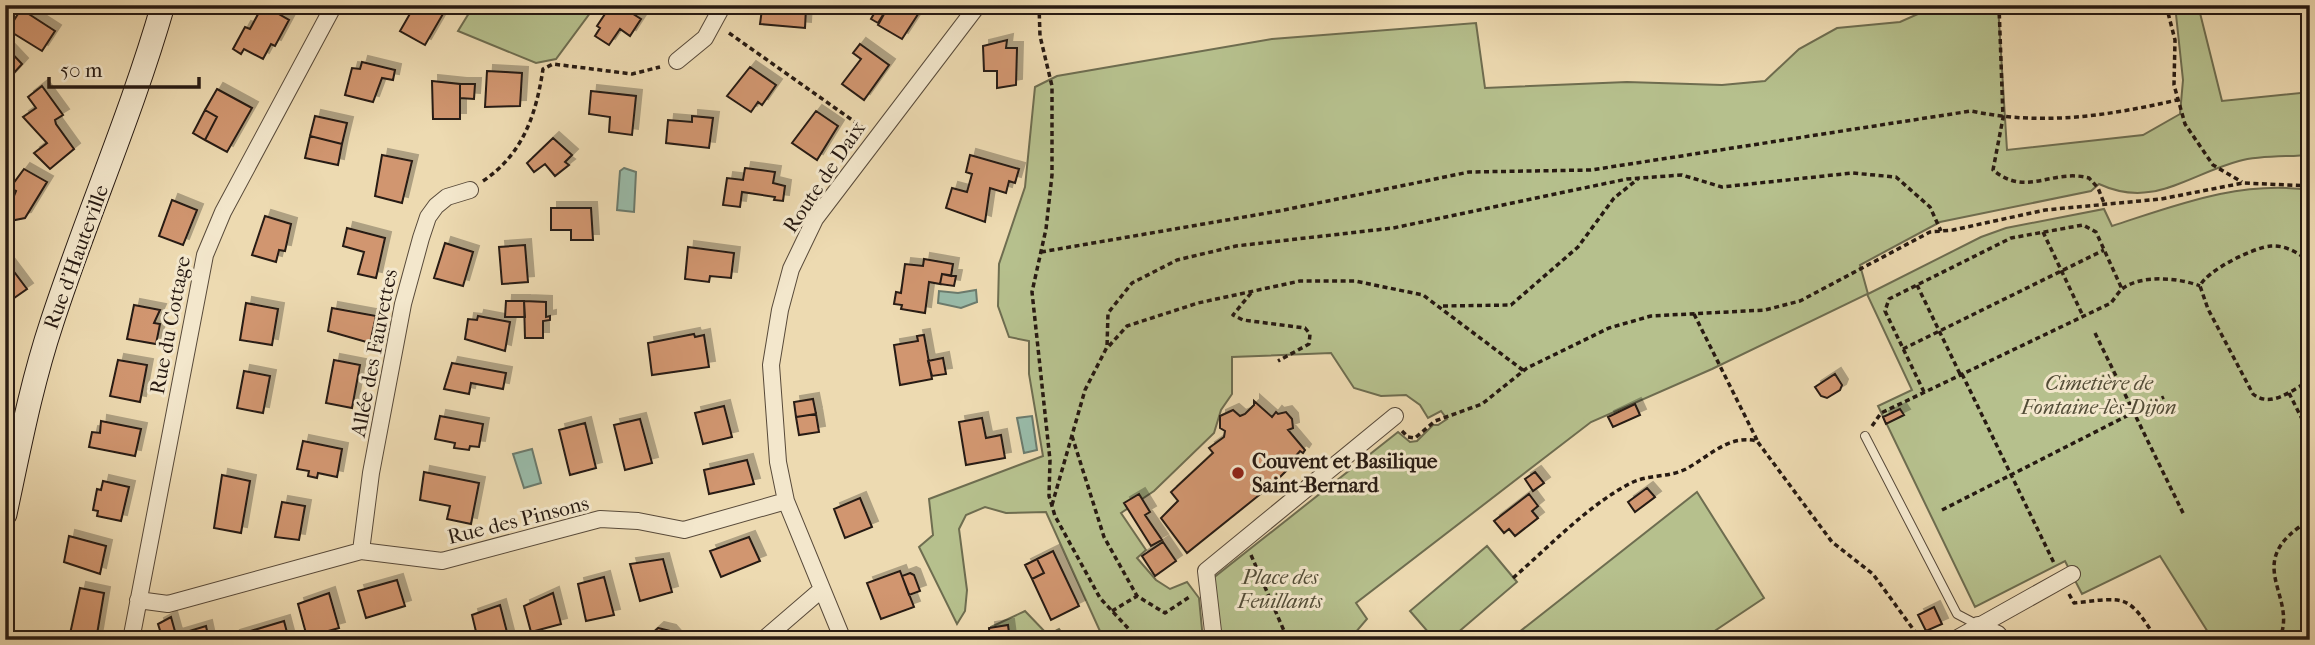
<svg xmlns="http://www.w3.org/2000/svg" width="2315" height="645" viewBox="0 0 2315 645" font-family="'IM FELL French Canon',serif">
<defs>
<filter id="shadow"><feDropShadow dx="6" dy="-6" stdDeviation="0" flood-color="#0004"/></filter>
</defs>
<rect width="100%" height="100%" fill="#eddab1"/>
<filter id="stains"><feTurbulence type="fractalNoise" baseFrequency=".00286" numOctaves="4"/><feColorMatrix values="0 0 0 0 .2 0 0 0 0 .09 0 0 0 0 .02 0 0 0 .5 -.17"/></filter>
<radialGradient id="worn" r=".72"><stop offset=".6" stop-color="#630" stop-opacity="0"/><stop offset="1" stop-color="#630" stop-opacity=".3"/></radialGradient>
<!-- green -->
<path fill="#b6c08d" stroke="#6e6d50" stroke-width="2" d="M474,5H596L556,59L536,63L458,31Z
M1938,5H1998L2007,150L2143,135L2180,114L2183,80L2175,5H2198L2222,101L2310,92V155C2287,157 2261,155 2239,161C2187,175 2153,209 2099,184L2091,191L1940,222L1860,265L1868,294L1981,237L2006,228L2104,209L2112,226C2177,205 2240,180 2310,190V640H2213L2160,556L2082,594L2065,561L1975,607L1878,406L1912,390L1867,294L1712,369L1591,422L1356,603L1367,619L1349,640H1220L1212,579L1398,432L1410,442L1417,441L1433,425H1438L1447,419L1441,411L1428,418L1420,405L1406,395L1381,396L1354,388L1331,353L1232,357V394L1221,410L1214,433L1154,491L1121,513L1146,550L1137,558L1156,580L1170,589L1187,582L1199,598L1203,640H1104L1046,512L1006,513L985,507L966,515L959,529L967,590L965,611L957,624L919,547L933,535L929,499L1043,456L1029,374V341L1009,337L998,306L999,264L1025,187L1035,87L1057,76L1272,39L1476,23L1485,88L1627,82L1722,85L1765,81L1799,49L1837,28L1900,22Z
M1697,492L1764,598L1701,640H1509Z
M1487,546L1517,582L1449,640H1435L1410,611Z
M1025,611L1048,635L1059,629L1067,640H990L991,627Z"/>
<!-- water -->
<path fill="#99bba9" stroke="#6b7b6d" stroke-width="2" d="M624,168L636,172L634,212L617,210L620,171Z
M976,290L977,302L961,308L938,303L939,291L958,293Z
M1032,416L1037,450L1024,453L1017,418Z
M532,449L541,483L524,488L513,454Z"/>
<!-- building -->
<path fill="#d19670" stroke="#271a12" stroke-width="2" filter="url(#shadow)" d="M92,5H120V9L93,13Z
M263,5L289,20L275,46L271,44L263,59L244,49L241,54L233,49L245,27L250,29Z
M415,5L447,7L425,45L400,31Z
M611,5H619L641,19L630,36L620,29L609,45L595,36L600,28L597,26Z
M766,5L806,8L805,28L760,24L762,9L765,10Z
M879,5H889L878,23L871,19Z
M889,5H924L902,39L878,25Z
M21,9L55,31L42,51L8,30Z
M1007,40L1006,48H1017L1016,85L997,88V71H984L983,46Z
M860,44L889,65L864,100L842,84L861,59L853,53Z
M5,46L22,64L5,83Z
M362,62L395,70L393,80L382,78L373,102L345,95L352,68L360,69Z
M750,67L776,85L762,105L758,102L751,112L727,96Z
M487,71L522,73L520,106L485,107Z
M432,81L460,84V119H433Z
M460,84H475L474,99L460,98Z
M42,86L63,115L55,120L56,124L74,149L50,169L34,153L47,143L23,117L36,108L28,97Z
M217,89L252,108L227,152L205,140L217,117L205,110Z
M591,91L636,96L632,135L609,132L610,117L589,114Z
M205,110L217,117L205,140L193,133Z
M816,111L838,126L817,160L792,143Z
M315,116L347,123L342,144L310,136Z
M692,116L713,118L709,148L666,143L668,120L692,122Z
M310,136L342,144L338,165L305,158Z
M553,138L572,155L565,162L569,165L555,176L545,164L534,172L527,163Z
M382,155L412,161L402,203L375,196Z
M970,155L1019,169L1015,183L1009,181L1006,193L990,188L985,222L946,208L952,188L967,192L972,174L966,172Z
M745,168L775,172L773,183L785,186L783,201L774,200L775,197L742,192L740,207L723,205L727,178L743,180Z
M24,169L47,182L25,218L5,222V198L14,196L16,191L10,188Z
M172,200L197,210L183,245L159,236Z
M551,208H591L593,240H571V230H551Z
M265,216L291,224L285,251L279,250L276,262L252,255Z
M347,228L385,238L376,278L358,274L364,252L343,246Z
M445,243L473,252L463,286L434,278Z
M525,245L528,282L502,284L499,247Z
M688,247L734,253L731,278L710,276L709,282L685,279Z
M924,259L953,264L951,276L942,274L940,284L929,282L925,313L901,309L902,305L894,304L896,292L901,293L905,264L923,266Z
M9,265L27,289L7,303L5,267Z
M942,274L956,276L954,286L940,284Z
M506,301H524L525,317H505Z
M524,301L546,302V317L550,316V320L543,321V338H525Z
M246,303L278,309L272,345L240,340Z
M134,305L160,310L154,323L160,324L156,344L127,339Z
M332,308L376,316L370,343L328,331Z
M478,316L510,322L505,351L465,339L468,319L477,320Z
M694,334L695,337L704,335L709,367L652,375L648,343Z
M924,335L932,379L900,385L894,345L918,341L917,336Z
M943,358L946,374L932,376L928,361Z
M118,360L147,365L140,402L110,396Z
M334,360L360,365L352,408L326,403Z
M452,363L506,373L503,389L471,383L469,394L444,389Z
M244,371L270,376L263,413L237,408Z
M1835,374L1842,385L1840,390L1827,398L1821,396L1815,387Z
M813,399L816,414L796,417L794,402Z
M1254,401L1272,417L1276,412L1278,414L1286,412L1292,419L1293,428L1288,430L1305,450L1303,453L1300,451L1292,460L1294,463L1273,484L1187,553L1161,518L1178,501L1171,492L1213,453L1209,448L1224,437L1225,431L1220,428V416L1233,410L1240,416L1245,414L1254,405Z
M1635,404L1640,415L1613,427L1608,417Z
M724,406L732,437L703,444L695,413Z
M1900,409L1904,415L1886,424L1883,417Z
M816,414L819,432L799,435L796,417Z
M440,416L483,424L479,447L470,446L469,450L454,448L455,443L435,439Z
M982,418L986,438L1001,435L1005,458L966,465L959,422Z
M640,419L652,463L625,470L614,425Z
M101,421L141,429L135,456L89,447L92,432L100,433Z
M585,423L596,468L570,475L559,430Z
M303,441L342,449L337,477L318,473L317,478L308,476L309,471L297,469Z
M747,460L754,484L709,494L704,470Z
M424,472L479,483L471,524L447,519L450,506L420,500Z
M1535,472L1544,483L1533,491L1525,479Z
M222,475L250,481L241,533L214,528Z
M103,481L129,487L121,521L97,516L98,511L93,510L97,489L101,490Z
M1647,488L1655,497L1635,512L1628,502Z
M1139,494L1150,512L1145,515L1162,540L1151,546L1124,503Z
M1529,494L1538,506L1532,511L1538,518L1515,536L1509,529L1504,533L1494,521Z
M860,498L872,527L845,538L834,509Z
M282,502L305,506L299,540L275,537Z
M69,536L106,546L100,574L64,562Z
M749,537L760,561L721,577L710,551Z
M1163,542L1176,561L1155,576L1142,556Z
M1053,551L1079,606L1051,620L1032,579L1044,573L1037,559Z
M663,559L672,592L640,601L630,564Z
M1037,559L1044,573L1032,579L1025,565Z
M900,571L914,607L881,619L867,583Z
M910,573L914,575L920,591L909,595L902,576Z
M604,577L614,615L586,621L578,584Z
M397,580L405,606L366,618L358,591Z
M80,588L104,593L96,640L70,634Z
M329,593L339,628L307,637L298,604Z
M553,593L561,624L531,632L524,606Z
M500,605L509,640H478L472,615Z
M1934,607L1942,624L1926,631L1918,615Z
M171,617L176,635L206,626L209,640H163L158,624Z
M284,621L289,640H235L234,636Z
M1008,625L1010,640H990L989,628Z
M658,628L670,631L678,640H645Z"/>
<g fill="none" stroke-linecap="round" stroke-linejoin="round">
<!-- lane casing -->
<g stroke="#584a3a" stroke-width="10">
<path id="lane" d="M1865,436L1957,614L1978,625"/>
</g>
<!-- street casing -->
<g stroke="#584a3a" stroke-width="18">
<path id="street" d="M677,61L705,38L723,5
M361,551L371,473L403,304L421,238L428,217L436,206L447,197L470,190
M138,600L168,604L361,551L442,561L600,519L638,521L684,530L786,501
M1978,625L1998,634L2003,640
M131,640L205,255L223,212L334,5
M763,640L821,590
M843,640L786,501L778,462L771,365L780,310L791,269L815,219L978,5
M1214,640L1206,571L1395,416
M1954,640L2072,574"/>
</g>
<!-- secondary casing -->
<g stroke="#271a12" stroke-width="25">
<path id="secondary" d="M5,514C19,449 31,385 52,322C87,215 132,113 163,5"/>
</g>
<!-- path -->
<path stroke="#271a12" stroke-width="3.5" stroke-dasharray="5 3.5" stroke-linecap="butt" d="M1039,5L1040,36L1052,86V175L1046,229L1032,292L1050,460L1049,496L1055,516L1100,598L1139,640
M1999,5L2003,118L1993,170C2027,198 2052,168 2089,178L2098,188L2104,203
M2166,5L2175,40L2174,85L2185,124L2213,165L2242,182
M729,33L862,127
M483,181C523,154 536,115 543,69L553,64L632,74L660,67
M2043,232L2083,316
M1041,252L1279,211L1469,172L1591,170L1971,111C2042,126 2107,116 2177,100
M2310,263C2300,253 2285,245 2271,246C2254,247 2206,271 2200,286L2208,309L2253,394C2272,409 2292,389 2310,381
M1917,285L1960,374
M1251,293L1233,315L1243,320L1305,328L1310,334L1309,344L1278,361
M1443,306L1511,305L1578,247L1614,198L1638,179
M1694,314L1757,440
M2095,333L2184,515
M1109,346L1127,326L1198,303L1300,281H1355L1423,295L1524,371
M1903,349L2104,250
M1962,374L2055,565
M1924,392L1885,311L1889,299L2011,238L2083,225L2096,232L2122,289
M2289,393L2310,435
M1872,426L1881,413L2111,303C2114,299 2118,293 2122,289C2141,274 2180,278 2200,286
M1402,431L1408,437L1415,438L1435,421L1482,404L1527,368L1609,328L1651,316L1765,310L1800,301L1930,232L1953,230L2045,210L2161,199L2243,183L2310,186
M1072,436L1104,537L1137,596L1165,613L1191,596
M1052,505L1085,390L1107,347L1108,313L1132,283L1177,260L1236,246L1393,228L1627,179L1682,175L1722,187L1852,173L1896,177L1930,207L1941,231
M1942,510L2164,397
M1251,555L1288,640
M1513,578C1550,546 1586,507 1629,484C1647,474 1668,478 1686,469C1710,456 1729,434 1757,441L1832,542L1873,574L1921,640
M2069,594L2074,603C2127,597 2128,594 2157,640
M1112,611L1137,596
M1927,640L1939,630
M2279,640C2300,595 2238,563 2310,520"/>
<!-- lane -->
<use href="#lane" stroke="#f3e7cc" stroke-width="8"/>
<!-- street -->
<use href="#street" stroke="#f3e7cc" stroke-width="16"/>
<!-- secondary -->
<use href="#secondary" stroke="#f3e7cc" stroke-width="23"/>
</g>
<!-- markers -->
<circle fill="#8f2418" stroke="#f3e7cc" stroke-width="2.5" cx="1238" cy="473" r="7"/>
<g text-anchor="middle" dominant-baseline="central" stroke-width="6" stroke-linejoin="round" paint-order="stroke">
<!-- street labels -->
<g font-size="21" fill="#271a12" stroke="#f3e7cc">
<text transform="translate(824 177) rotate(-56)">Route de Daix</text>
<text transform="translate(76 257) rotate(-70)">Rue d'Hauteville</text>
<text transform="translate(170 325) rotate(-79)">Rue du Cottage</text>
<text transform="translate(374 353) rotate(-79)">Allée des Fauvettes</text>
<text transform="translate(518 520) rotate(-14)">Rue des Pinsons</text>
</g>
<!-- park labels -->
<g font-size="21" font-style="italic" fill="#524c37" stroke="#f3e7cc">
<text x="2099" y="383">Cimetière de<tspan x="2099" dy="24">Fontaine-lès-Dijon</tspan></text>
<text x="1280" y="577">Place des<tspan x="1280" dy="24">Feuillants</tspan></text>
</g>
<!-- poi labels -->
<g font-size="21" font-weight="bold" fill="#271a12" stroke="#f3e7cc" text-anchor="start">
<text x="1252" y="461">Couvent et Basilique<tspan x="1252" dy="24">Saint-Bernard</tspan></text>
</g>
</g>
<!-- margin -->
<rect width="2315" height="645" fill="none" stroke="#eddab1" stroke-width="28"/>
<rect x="7" y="7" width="2301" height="631" fill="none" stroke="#271a12" stroke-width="3.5"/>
<rect x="14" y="14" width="2287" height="617" fill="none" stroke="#271a12" stroke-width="2"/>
<!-- scale -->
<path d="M49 77v10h150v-10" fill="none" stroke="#271a12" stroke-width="3.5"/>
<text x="60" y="77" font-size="21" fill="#271a12" stroke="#f3e7cc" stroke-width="5" paint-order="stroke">50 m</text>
<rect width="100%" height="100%" filter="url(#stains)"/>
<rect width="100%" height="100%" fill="url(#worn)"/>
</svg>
